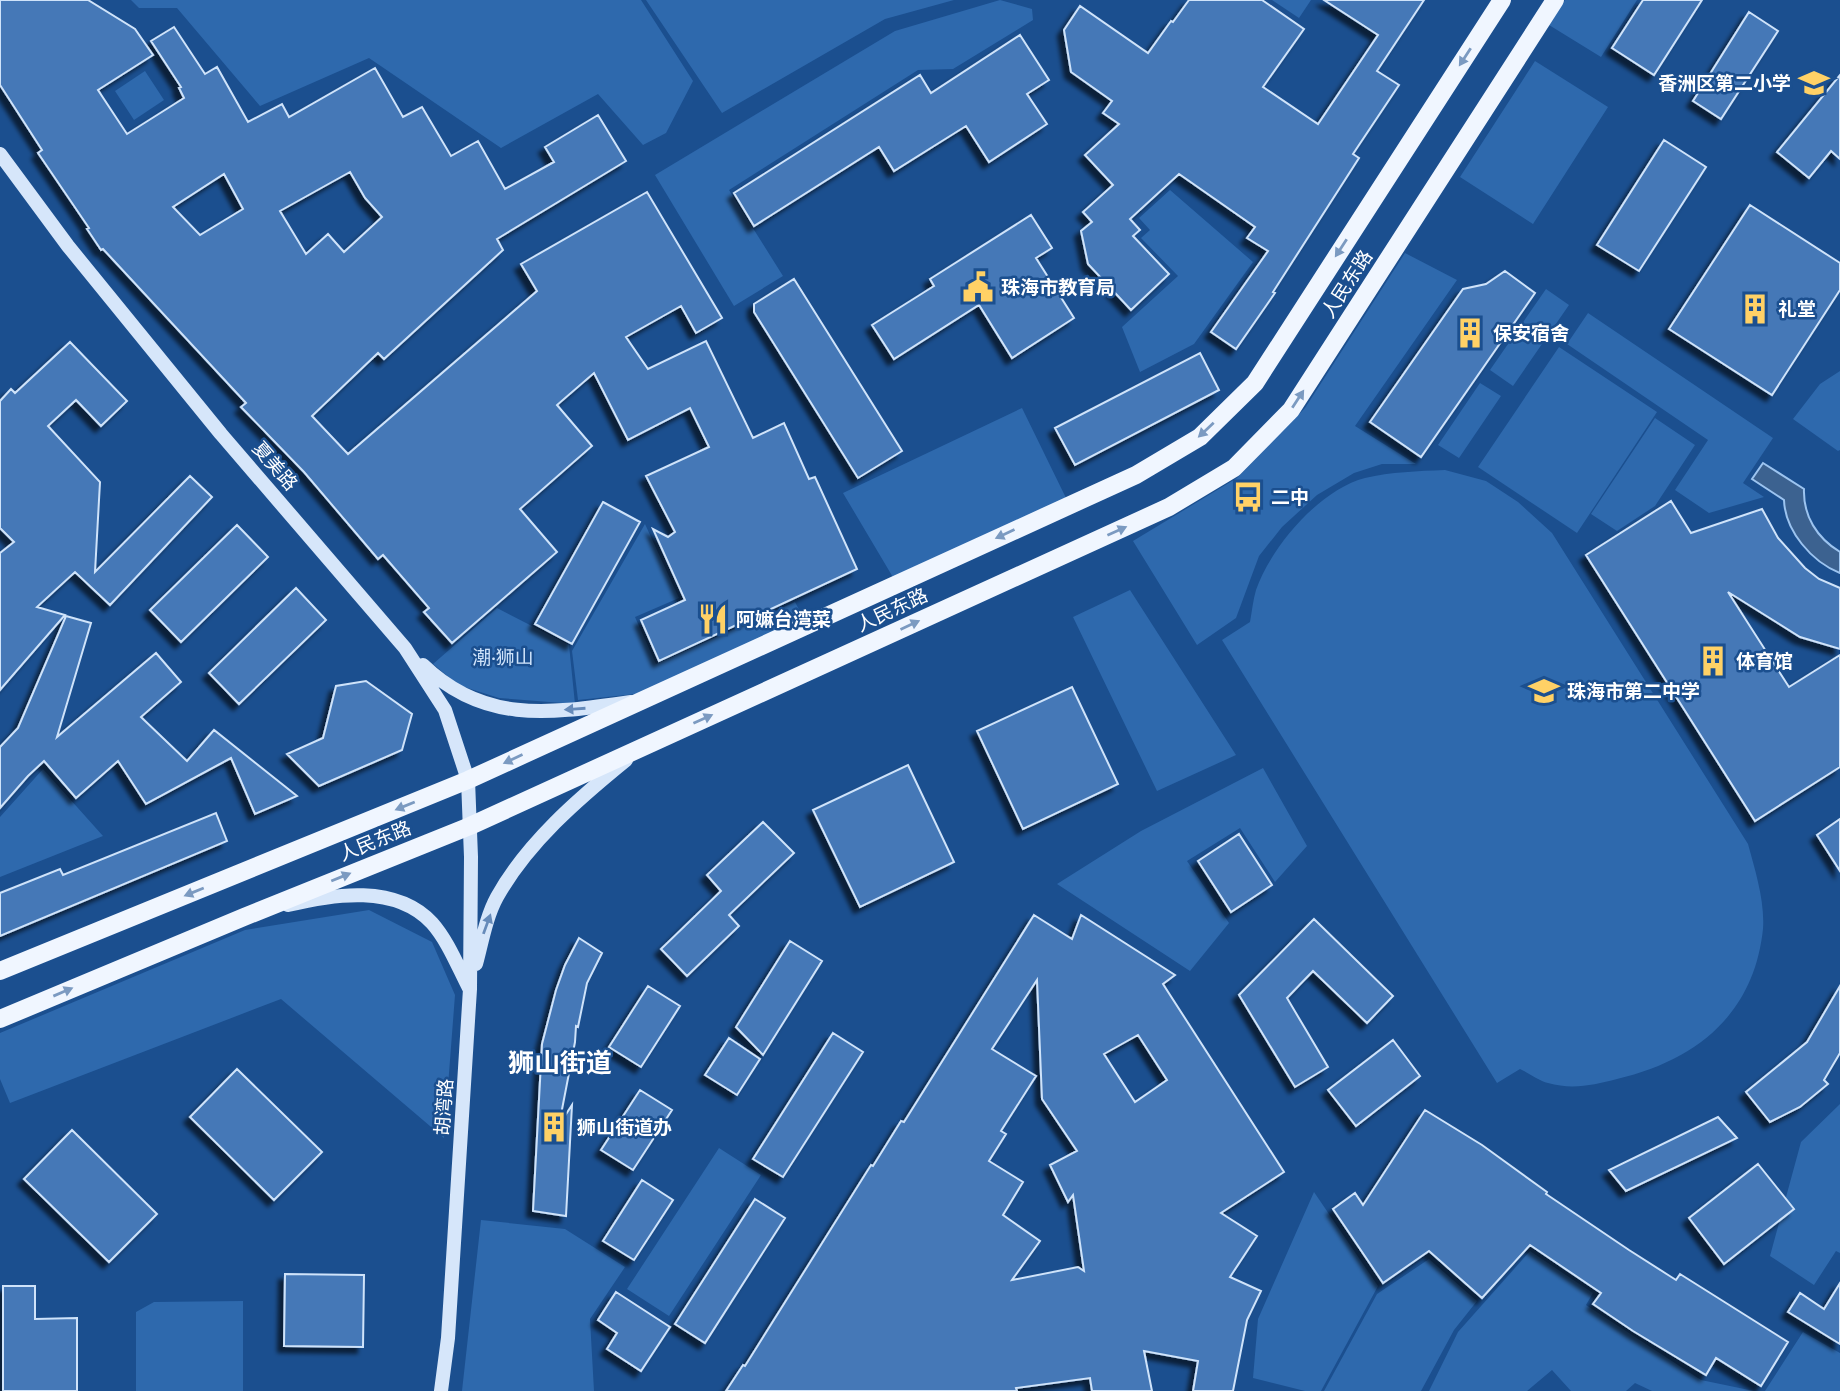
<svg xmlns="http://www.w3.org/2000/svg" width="1840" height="1391" viewBox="0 0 1840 1391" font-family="'Fira Sans','Noto Sans SC',sans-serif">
<defs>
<filter id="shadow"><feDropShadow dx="-6" dy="6" stdDeviation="2" flood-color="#0009"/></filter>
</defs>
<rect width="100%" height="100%" fill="#1b4f8f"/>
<!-- green -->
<path fill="#2e69ad" d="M131,0H641L693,81L666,133L643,145L598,94L501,148L369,58L260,106L177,8H139Z
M646,0H954L885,19L722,113Z
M1000,0L1032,9L1033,20L953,69L918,70L729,190L783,276L734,306L655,175L895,31Z
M1272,0H1311L1299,18Z
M1565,0H1637L1601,57L1549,25Z
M1535,61L1608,107L1533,224L1460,177Z
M145,71L164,100L134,120L115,91Z
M1170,190L1253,262L1194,344L1140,372L1122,327L1178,276L1141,238L1150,230L1139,218Z
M1405,253L1457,280L1355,426L1416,464H1382L1354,473L1317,495L1282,527L1259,556L1236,618L1197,645L1133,541L1237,478L1305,408Z
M1546,289L1569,305L1513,386L1490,370Z
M1588,313L1773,438L1743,483L1764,497L1709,513L1675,490L1708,440L1567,344Z
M1559,347L1657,412L1577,533L1478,467Z
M1840,371V450L1838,451L1793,419L1820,384Z
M1480,383L1501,396L1459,458L1438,445Z
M1022,408L1066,498L894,579L843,493Z
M1655,418L1695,445L1655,506L1617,531L1591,514Z
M1445,470L1486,481L1518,502L1552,533L1748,844C1755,870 1765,901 1763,929C1754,1014 1697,1060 1617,1079C1594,1085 1572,1090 1548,1083C1539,1081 1529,1073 1520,1069L1497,1083L1222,640L1250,622C1252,611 1253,600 1256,590C1271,547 1319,490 1365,478C1391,472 1418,471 1445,470Z
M645,524L679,598L635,617L656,664L795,602L805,621L645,693L578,700L572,651Z
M1130,590L1236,755L1157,791L1073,617Z
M497,608L569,645L575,704L499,698L458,685L433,664Z
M1263,768L1307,846L1275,882L1240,828L1187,861L1229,923L1190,971L1057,884L1141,831Z
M43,769L103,836L0,877V817Z
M369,910L432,942L455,995L444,1138L281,999L10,1103L0,1079V1033L245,930Z
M1840,1104V1253L1836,1251L1814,1285L1770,1256L1801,1142Z
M719,1148L761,1175L669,1316L627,1289Z
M1314,1192L1378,1286L1321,1391H1305L1253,1378L1258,1319Z
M481,1220L565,1229L625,1267L590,1319L594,1391H462Z
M1530,1251L1593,1293L1586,1305L1701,1380L1754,1391H1652L1635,1383L1626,1391H1571L1552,1370L1527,1391H1429L1458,1332Z
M1429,1259L1477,1301L1454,1330L1421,1391H1324L1377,1294Z
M243,1301V1391H136V1312L154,1302Z
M1803,1332L1840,1353V1391H1765Z"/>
<!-- water -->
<path fill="#3c6290" stroke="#9cc4f0" stroke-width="2" d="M1763,463L1804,489C1803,516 1817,538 1840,552V573C1812,562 1785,531 1784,500L1752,479Z"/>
<!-- building -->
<path fill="#4478b7" stroke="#cfe3fa" stroke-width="2" fill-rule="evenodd" filter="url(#shadow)" d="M0,0H88L135,29L153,55L98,90L127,134L184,98L179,88L181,87L151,41L174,27L205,74L217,67L248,122L282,104L289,117L375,68L403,117L422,107L451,156L478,141L505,189L554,162L545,147L598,115L626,161L497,239L503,250L384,359L378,353L312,416L348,454L537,291L521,264L647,192L722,318L696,333L681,306L626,337L648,369L706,341L753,438L784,423L809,479L815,477L857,569L659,661L641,620L685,600L653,529L668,537L675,532L646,476L709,447L690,408L628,440L594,373L557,405L592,446L520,509L557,552L452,643L424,612L429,608L383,555L378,559L304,472L241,407L246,403L103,249L101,250L87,229L89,228L38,153L42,150L0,85ZM350,172L365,198L382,217L344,252L328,234L306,254L280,211ZM224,174L243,209L200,235L173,207Z
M1189,0H1262L1304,29L1263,87L1318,124L1378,35L1324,0H1424L1377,71L1399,85L1353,154L1359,158L1273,292L1275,293L1236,349L1211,332L1268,251L1247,238L1255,227L1179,174L1130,219L1140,230L1133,236L1169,274L1131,310L1088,264L1081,231L1092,222L1083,212L1113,185L1085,155L1119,124L1103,113L1112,101L1071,72L1064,30L1080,6L1148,53L1171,21L1173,22Z
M1643,0H1702L1654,75L1612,48Z
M1749,12L1778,31L1721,119L1693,101Z
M1020,35L1049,80L1027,94L1047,124L989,162L966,126L894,171L879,147L754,226L734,193L920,75L931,93Z
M1840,75V159L1831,151L1809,178L1777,152Z
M1664,140L1706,167L1639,271L1597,245Z
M1750,205L1840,263V290L1772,395L1669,329Z
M1031,215L1052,248L1036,258L1074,318L1012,358L979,305L894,359L872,325L934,286L930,279Z
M1505,271L1535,293L1421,457L1370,422L1463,289L1486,284Z
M794,279L902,451L858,478L754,312V304Z
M70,342L127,401L101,426L76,400L48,426L100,482L95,572L190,476L212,497L110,605L75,572L37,607L65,615L0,690V553L14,542L0,528V401L11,389L15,393Z
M1200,353L1219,390L1075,465L1055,428Z
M1671,501L1691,533L1762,509L1778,538L1805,568L1819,579L1840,588V649L1800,637L1728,592L1789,687L1840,655V767L1755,821L1586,555Z
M603,502L640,522L572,644L535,624Z
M237,525L268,557L181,642L150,610Z
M296,588L326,620L239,704L209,673Z
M66,616L91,623L57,737L156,653L181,682L141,717L187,761L214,730L297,796L255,814L231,758L146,804L118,761L76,798L44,761L28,776L0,808V747L18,728Z
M366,681L412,714L402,750L319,786L287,754L323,738L336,686Z
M1072,687L1118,784L1023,829L977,731Z
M908,765L954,862L860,907L813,810Z
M216,813L227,841L0,936V893L60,869L63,875Z
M1840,819V871L1817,835Z
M763,822L794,853L729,915L739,926L687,976L661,949L721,891L707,875Z
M1239,834L1272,885L1231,912L1198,861Z
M1034,915L1072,939L1081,915L1175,975L1163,984L1284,1172L1221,1213L1257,1236L1230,1277L1261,1291L1247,1320L1233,1391H1193L1198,1361L1144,1351L1152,1391H1092L1090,1378L1016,1388L1017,1391H726L743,1365L745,1366L871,1165L873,1166L901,1121L904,1122ZM1037,980L1042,1099L1077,1151L1050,1165L1068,1202L1073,1195L1084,1271L1078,1267L1012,1280L1040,1241L1003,1215L1023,1182L989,1161L1006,1134L1001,1131L1036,1076L992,1049ZM1138,1035L1167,1080L1135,1102L1104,1054Z
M1314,919L1393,996L1367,1023L1313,971L1287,998L1328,1067L1295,1087L1239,995Z
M579,938L602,953L587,983L578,1027L576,1026L575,1042L559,1125L572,1105L566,1216L533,1211L542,1044L556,990L565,965Z
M790,941L822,961L763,1055L736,1027Z
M648,986L680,1006L641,1067L609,1047Z
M1840,986V1053L1824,1080L1828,1084L1800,1107L1770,1122L1746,1092L1807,1042Z
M833,1033L863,1052L783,1177L753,1159Z
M729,1038L760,1059L737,1095L705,1075Z
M1393,1040L1420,1076L1356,1126L1328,1090Z
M237,1069L322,1152L274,1200L190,1117Z
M640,1090L672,1110L633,1170L601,1150Z
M1425,1110L1482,1145L1547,1192L1546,1194L1629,1250L1676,1280L1680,1274L1788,1342L1761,1386L1716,1358L1706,1375L1633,1331L1593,1304L1601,1293L1530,1245L1482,1298L1429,1251L1383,1283L1333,1209L1355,1193L1363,1205Z
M1718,1117L1737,1138L1626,1191L1609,1170Z
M72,1130L157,1214L109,1262L24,1179Z
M1758,1164L1794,1209L1724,1264L1689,1218Z
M642,1180L673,1200L634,1260L603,1241Z
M755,1199L785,1218L705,1343L675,1324Z
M285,1274L364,1275L363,1347L284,1346Z
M1840,1283V1344L1788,1312L1800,1293L1824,1309Z
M3,1286H35V1319L77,1318V1391H3Z
M616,1292L670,1327L641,1371L607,1349L617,1333L598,1320Z"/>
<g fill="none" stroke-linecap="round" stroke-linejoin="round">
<!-- secondary -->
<path stroke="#d6e6fa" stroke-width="14" d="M0,154L68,246L221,434L405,648L445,710L468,780L471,857L470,989L448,1338L441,1391
M423,665C485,725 552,713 631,702
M288,905C333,894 396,884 432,923C448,941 458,967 469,988
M476,964C482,942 486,917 497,897C527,843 578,799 626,760"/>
<!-- primary -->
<path stroke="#f0f6ff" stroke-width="18" d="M0,971L468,780L1136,475L1200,437L1255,383L1502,0
M0,1019L244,917L470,826L1169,507L1234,468L1291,410L1555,0"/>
</g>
<!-- one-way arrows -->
<defs><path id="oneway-solid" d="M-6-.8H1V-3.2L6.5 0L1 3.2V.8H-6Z" transform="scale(1.75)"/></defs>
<g fill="#7b9ac1">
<use href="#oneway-solid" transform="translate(1465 57) rotate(123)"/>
<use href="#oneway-solid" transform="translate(1341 248) rotate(123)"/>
<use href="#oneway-solid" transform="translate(1298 399) rotate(-57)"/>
<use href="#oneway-solid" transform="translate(1206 430) rotate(137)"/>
<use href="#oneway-solid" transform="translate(1117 531) rotate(-24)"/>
<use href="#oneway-solid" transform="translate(1005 534) rotate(155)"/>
<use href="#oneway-solid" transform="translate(910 625) rotate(-25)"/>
<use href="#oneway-solid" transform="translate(703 719) rotate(-24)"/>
<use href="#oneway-solid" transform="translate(513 759) rotate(155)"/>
<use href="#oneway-solid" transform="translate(405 806) rotate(158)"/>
<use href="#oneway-solid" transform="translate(341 877) rotate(-22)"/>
<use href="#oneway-solid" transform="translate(194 892) rotate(158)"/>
<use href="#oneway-solid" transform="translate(63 992) rotate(-23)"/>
</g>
<g fill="#668bba">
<use href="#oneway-solid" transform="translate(575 709) rotate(176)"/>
<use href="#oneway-solid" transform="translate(487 924) rotate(-70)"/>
</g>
<!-- icons -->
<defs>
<g id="school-bare" transform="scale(2.415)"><path d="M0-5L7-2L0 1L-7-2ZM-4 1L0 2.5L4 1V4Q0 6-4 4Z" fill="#ffd166" stroke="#1b4f8f" stroke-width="2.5" paint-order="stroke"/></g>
<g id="civic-bare" transform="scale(2.415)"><path d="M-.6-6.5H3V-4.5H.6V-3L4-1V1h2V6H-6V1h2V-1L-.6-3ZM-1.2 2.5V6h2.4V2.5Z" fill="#ffd166" stroke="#1b4f8f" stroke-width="2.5" paint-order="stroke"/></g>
<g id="building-bare" transform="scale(2.415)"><path d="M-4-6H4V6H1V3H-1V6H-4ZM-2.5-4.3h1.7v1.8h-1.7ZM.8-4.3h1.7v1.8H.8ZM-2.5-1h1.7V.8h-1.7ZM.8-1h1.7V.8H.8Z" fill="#ffd166" stroke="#1b4f8f" stroke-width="2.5" paint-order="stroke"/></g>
<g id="bus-bare" transform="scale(2.415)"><path d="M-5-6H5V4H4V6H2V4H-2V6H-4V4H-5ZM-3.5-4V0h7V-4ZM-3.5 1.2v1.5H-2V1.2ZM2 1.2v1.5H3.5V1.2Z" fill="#ffd166" stroke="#1b4f8f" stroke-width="2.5" paint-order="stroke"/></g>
<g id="restaurant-bare" transform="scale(2.415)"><path d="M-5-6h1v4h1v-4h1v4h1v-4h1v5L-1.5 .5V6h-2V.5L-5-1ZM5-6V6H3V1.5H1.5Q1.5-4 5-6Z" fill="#ffd166" stroke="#1b4f8f" stroke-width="2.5" paint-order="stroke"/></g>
</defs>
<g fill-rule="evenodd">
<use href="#school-bare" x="1814" y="83"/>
<use href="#civic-bare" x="978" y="287"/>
<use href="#building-bare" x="1755" y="309"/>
<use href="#building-bare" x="1470" y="333"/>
<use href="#bus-bare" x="1248" y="497"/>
<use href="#restaurant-bare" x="713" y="619"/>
<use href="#building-bare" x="1713" y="661"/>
<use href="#school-bare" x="1544" y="691"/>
<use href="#building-bare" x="554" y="1127"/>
</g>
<g text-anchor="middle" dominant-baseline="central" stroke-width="5" stroke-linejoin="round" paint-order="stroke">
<!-- poi labels -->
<g font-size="19" font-weight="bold" fill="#fff" stroke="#1b4f8f" text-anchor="start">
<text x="1791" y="83" text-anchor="end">香洲区第二小学</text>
<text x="1001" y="287">珠海市教育局</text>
<text x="1778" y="309">礼堂</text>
<text x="1493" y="333">保安宿舍</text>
<text x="1271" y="497">二中</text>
<text x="736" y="619">阿嫲台湾菜</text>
<text x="1736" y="661">体育馆</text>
<text x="1567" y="691">珠海市第二中学</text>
<text x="577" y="1127">狮山街道办</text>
</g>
<!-- street labels -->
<g font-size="19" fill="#fff" stroke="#1b4f8f">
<text transform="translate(1347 284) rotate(-57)">人民东路</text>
<text transform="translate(275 466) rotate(49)">夏美路</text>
<text transform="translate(892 610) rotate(-25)">人民东路</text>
<text transform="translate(375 841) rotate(-22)">人民东路</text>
<text transform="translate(444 1107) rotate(-86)">胡湾路</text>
</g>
<!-- park labels -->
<g font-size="19" fill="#cfe3fa" stroke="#1b4f8f">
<text x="503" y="657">潮·狮山</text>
</g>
<!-- district labels -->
<g font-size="26" font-weight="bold" fill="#fff" stroke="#1b4f8f">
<text x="560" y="1063">狮山街道</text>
</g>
</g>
</svg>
